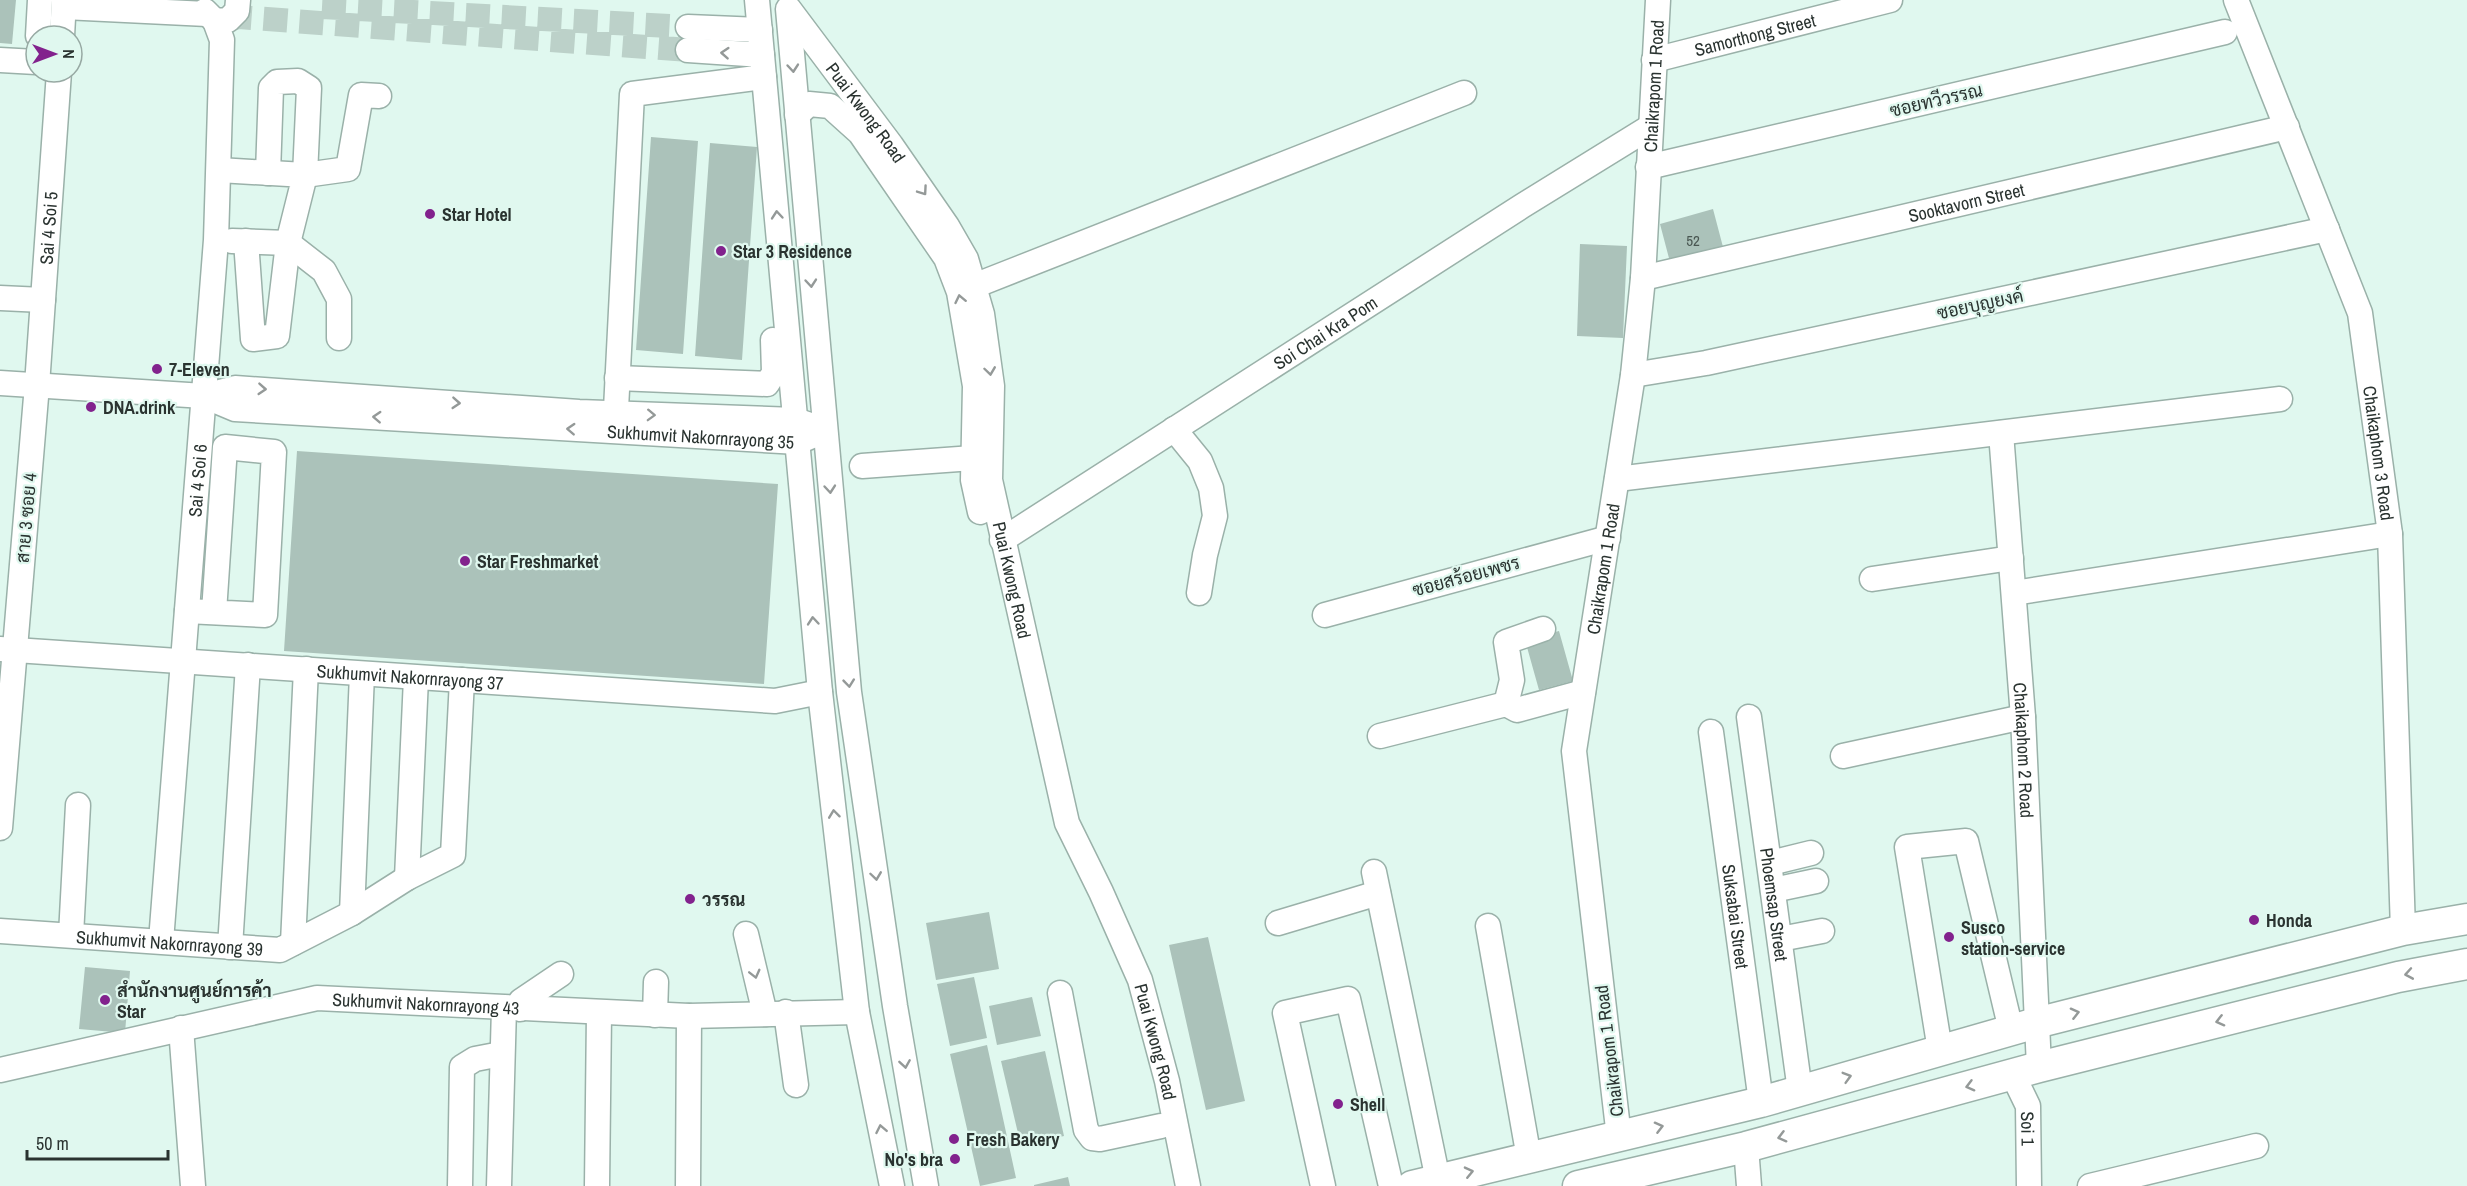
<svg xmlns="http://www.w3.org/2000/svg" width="2467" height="1186" viewBox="0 0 2467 1186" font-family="'Archivo Narrow',Sarabun,sans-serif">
<rect width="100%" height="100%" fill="#e0f8ef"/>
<!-- building -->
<path fill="#abc2ba" d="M0,0H16L12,44L0,43Z
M651,137L698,141L683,354L636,350Z
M710,143L757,147L742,360L695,356Z
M1713,209L1723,247L1670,262L1660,224Z
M1580,244L1627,246L1623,338L1577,336Z
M297,451L778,484L764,684L284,651Z
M1559,631L1573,681L1539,690L1525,640Z
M989,912L999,969L936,980L926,923Z
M1208,937L1245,1101L1206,1110L1169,945Z
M85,967L130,971L125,1033L79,1029Z
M974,977L987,1038L950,1046L937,984Z
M1032,997L1041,1036L997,1045L989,1006Z
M987,1045L1016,1178L980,1186L950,1054Z
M1045,1051L1064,1136L1021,1146L1001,1061Z
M1068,1177L1070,1186H1034V1185Z"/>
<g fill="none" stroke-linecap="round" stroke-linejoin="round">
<!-- minor-tunnel -->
<path stroke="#bcd1c9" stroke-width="24" stroke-dasharray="24 12" stroke-linecap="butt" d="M322,7L688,27
M228,20L239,17L688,50"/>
<!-- minor casing -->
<g stroke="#9ab1a9" stroke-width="27">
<g id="minor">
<path d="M757,0L820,692L857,1012L892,1186"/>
<path id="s1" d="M2236,0L2360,313L2390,534L2403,930"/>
<path d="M64,7L207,14"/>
<path d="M788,9L849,692L895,1006L926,1186"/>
<path id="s2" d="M789,9L891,145L947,226L966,259L982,314L992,386L990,480L1067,823L1101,892L1140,980L1167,1081L1188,1186"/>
<path d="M205,11L215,21L228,20L237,11L238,0"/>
<path d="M688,27L760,30"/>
<path d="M38,36L40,0"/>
<path d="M62,36L64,0"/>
<path d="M688,50L762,55"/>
<path d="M0,60L36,62"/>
<path id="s3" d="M1654,60L1890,0"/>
<path d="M797,115L809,104L830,106L860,133L946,258L959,292L975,386L973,480L980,512"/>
<path d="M1648,167L2225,32"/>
<path d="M219,170L305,175L288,243L277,336L253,339L246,241"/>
<path d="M268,173L271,88L277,82L298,81L309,88L305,175L348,169L361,95L379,96"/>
<path d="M232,241L288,243L324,271L339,299V338"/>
<path id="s4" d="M1643,278L2287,127"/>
<path d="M974,286L1464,93"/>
<path d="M0,298L43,300"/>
<path d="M1633,375L1706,363L2327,229"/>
<path d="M617,378L767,384L774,373L773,340"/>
<path d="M0,383L204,396L235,388L579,412L795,420L810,425"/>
<path id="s5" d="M204,396L235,409L798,442L812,436"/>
<path d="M615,429L632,94L764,77"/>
<path d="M1174,429L1200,461L1211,488L1215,516L1205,555L1199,593"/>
<path id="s6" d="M2001,433L2023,717L2039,1067"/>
<path d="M862,466L973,458"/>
<path d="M1617,479L2280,399"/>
<path id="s7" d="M1002,540L1522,206L1650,127"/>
<path d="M1872,579L2011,558"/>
<path d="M2014,593L2390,534"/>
<path d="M187,611L265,615L274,452L225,447L214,612"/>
<path d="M1325,615L1608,538"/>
<path id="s8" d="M0,649L775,701L820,692"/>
<path d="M1506,704L1512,680L1506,642L1543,629"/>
<path id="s9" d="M1749,717L1800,1091"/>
<path id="s10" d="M1711,732L1761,1102"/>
<path d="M1380,736L1506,704L1517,710L1583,692"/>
<path d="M1843,756L2023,717"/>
<path id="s11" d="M0,828L37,385L59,72"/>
<path d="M1770,863L1811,853"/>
<path d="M1374,872L1438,1180"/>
<path d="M407,878L416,678"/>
<path d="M1773,890L1816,881"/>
<path d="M352,913L362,674"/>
<path d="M1278,923L1378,893"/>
<path d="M1488,926L1529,1158"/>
<path id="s12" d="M0,931L280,950L352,913L407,878L453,855L462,680"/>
<path d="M746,934L765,1014"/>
<path d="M71,935L78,805"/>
<path d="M1780,939L1822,931"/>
<path id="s13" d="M161,941L216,240L222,40L215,21"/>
<path d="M293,943L306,669"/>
<path d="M230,947L248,665"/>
<path d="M1060,993L1086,1130L1092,1138L1100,1139L1161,1126"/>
<path d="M520,1009L521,1001L561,974"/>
<path d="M786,1012L796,1085"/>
<path d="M655,1015L656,982"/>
<path d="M181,1028L193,1186"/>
<path d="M1940,1050L1907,847L1966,841L2011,1030"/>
<path id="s14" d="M0,1070L317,998L689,1016L857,1012"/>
<path id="s15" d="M2013,1075L2028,1106L2029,1186"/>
<path id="s16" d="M1619,1137L1574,751L1633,375L1643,278L1658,0"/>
<path d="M1746,1147L1749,1186"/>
<path d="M460,1186L462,1067L475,1059L501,1054"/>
<path d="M499,1186L504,1008"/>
<path d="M597,1186L599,1013"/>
<path d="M688,1186L689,1016"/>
<path d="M1323,1186L1285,1013L1348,999L1391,1186"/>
<path d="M2090,1186L2256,1146"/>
</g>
</g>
<!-- major casing -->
<g stroke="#9ab1a9" stroke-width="33">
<path id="major" d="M1412,1186L1761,1102L2036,1023L2403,930L2467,919
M1578,1186L1746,1147L2039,1067L2398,977L2467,964"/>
</g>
<!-- minor -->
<use href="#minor" stroke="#fff" stroke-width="24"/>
<!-- major -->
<use href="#major" stroke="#fff" stroke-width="30"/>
</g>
<!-- one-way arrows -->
<defs><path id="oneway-chevron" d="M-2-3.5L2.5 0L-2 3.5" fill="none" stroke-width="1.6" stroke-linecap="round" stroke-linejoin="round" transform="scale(1.5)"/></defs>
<g stroke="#949998">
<use href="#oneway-chevron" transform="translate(725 53) rotate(-176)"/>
<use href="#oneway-chevron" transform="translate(793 68) rotate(85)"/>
<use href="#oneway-chevron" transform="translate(923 191) rotate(55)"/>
<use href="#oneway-chevron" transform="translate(777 215) rotate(-95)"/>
<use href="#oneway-chevron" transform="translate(811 283) rotate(85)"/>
<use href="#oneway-chevron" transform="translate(960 299) rotate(-102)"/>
<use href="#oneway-chevron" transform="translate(990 371) rotate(82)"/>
<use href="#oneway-chevron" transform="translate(262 389) rotate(4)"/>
<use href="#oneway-chevron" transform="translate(456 403) rotate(4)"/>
<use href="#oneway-chevron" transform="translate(651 415) rotate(2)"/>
<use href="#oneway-chevron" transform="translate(377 417) rotate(-177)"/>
<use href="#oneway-chevron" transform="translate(571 429) rotate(-177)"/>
<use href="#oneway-chevron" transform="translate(830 489) rotate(85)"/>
<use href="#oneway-chevron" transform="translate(813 621) rotate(-95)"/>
<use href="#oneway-chevron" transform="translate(849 683) rotate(84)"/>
<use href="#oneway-chevron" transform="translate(834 814) rotate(-97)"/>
<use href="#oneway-chevron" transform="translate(876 876) rotate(82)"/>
<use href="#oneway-chevron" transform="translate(755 974) rotate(76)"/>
<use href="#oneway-chevron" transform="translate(2409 974) rotate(170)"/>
<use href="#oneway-chevron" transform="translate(2075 1013) rotate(-14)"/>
<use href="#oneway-chevron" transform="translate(2220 1021) rotate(166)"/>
<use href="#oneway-chevron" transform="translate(905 1064) rotate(81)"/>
<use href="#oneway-chevron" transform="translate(1847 1077) rotate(-16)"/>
<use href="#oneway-chevron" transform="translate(1970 1086) rotate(165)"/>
<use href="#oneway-chevron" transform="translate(1659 1127) rotate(-14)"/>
<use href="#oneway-chevron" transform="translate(881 1129) rotate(-101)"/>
<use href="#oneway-chevron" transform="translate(1782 1137) rotate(165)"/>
<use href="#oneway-chevron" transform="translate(1469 1172) rotate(-13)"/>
</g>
<!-- markers -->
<g fill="#82228d" stroke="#e0f8ef" stroke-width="2">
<circle cx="430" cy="214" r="6"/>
<circle cx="721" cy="251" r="6"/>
<circle cx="157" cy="369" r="6"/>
<circle cx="91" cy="407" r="6"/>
<circle cx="465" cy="561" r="6"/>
<circle cx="690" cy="899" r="6"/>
<circle cx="2254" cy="920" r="6"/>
<circle cx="1949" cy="937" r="6"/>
<circle cx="105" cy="1000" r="6"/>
<circle cx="1338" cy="1104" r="6"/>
<circle cx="954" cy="1139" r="6"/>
<circle cx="955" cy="1159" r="6"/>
</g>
<g text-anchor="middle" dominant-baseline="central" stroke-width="4.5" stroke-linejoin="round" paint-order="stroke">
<!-- number labels -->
<g font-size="15" fill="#4a5752">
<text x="1693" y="240">52</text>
</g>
<!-- street labels -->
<g font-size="18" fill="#2a3330" stroke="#e0f8ef">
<text stroke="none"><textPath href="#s3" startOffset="104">Samorthong Street</textPath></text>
<text stroke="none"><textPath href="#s16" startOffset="1059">Chaikrapom 1 Road</textPath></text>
<text transform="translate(1936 100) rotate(-13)">ซอยทวีวรรณ</text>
<text stroke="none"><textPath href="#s2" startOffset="129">Puai Kwong Road</textPath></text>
<text stroke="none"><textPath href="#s4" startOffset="332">Sooktavorn Street</textPath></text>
<text stroke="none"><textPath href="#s11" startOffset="602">Sai 4 Soi 5</textPath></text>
<text transform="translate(1980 304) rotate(-12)">ซอยบุญยงค์</text>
<text stroke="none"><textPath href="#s7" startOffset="384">Soi Chai Kra Pom</textPath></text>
<text stroke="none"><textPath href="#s5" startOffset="500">Sukhumvit Nakornrayong 35</textPath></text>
<text stroke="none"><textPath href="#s1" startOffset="478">Chaikaphom 3 Road</textPath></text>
<text stroke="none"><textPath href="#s13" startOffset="462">Sai 4 Soi 6</textPath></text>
<text transform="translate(26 518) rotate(-85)">สาย 3 ซอย 4</text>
<text stroke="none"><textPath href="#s16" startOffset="573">Chaikrapom 1 Road</textPath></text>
<text transform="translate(1466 576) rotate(-15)">ซอยสร้อยเพชร</text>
<text stroke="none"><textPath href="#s2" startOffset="633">Puai Kwong Road</textPath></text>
<text stroke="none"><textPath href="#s8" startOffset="411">Sukhumvit Nakornrayong 37</textPath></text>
<text stroke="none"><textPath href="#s6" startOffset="318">Chaikaphom 2 Road</textPath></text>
<text stroke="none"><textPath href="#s9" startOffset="189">Phoemsap Street</textPath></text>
<text stroke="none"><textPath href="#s10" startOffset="186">Suksabai Street</textPath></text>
<text stroke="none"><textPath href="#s12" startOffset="170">Sukhumvit Nakornrayong 39</textPath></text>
<text stroke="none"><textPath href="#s14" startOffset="434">Sukhumvit Nakornrayong 43</textPath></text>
<text stroke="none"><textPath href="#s2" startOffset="1119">Puai Kwong Road</textPath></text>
<text transform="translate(1609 1051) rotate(-97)">Chaikrapom 1 Road</text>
<text stroke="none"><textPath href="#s15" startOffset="57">Soi 1</textPath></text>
</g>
<!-- poi labels -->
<g font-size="18" font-weight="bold" fill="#2a3330" stroke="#e0f8ef" text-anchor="start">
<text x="442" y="214">Star Hotel</text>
<text x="733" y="251">Star 3 Residence</text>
<text x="169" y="369">7-Eleven</text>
<text x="103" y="407">DNA.drink</text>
<text x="477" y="561">Star Freshmarket</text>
<text x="702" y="899">วรรณ</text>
<text x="2266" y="920">Honda</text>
<text x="1961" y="927">Susco<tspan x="1961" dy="21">station-service</tspan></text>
<text x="117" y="990">สำนักงานศูนย์การค้า<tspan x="117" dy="21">Star</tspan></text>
<text x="1350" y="1104">Shell</text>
<text x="966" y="1139">Fresh Bakery</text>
<text x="943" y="1159" text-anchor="end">No's bra</text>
</g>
</g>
<!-- north arrow -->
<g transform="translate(54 54) rotate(90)"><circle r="28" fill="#e0f8ef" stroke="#97a9a3" stroke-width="1.5"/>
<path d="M0-4.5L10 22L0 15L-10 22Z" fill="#82228d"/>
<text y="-9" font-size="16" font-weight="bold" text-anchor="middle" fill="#2a3330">N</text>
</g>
<!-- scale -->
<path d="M27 1150v9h141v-9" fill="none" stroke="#2a3330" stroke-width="3"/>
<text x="36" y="1150" font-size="18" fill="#2a3330" stroke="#e0f8ef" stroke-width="4.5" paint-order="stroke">50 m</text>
</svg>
